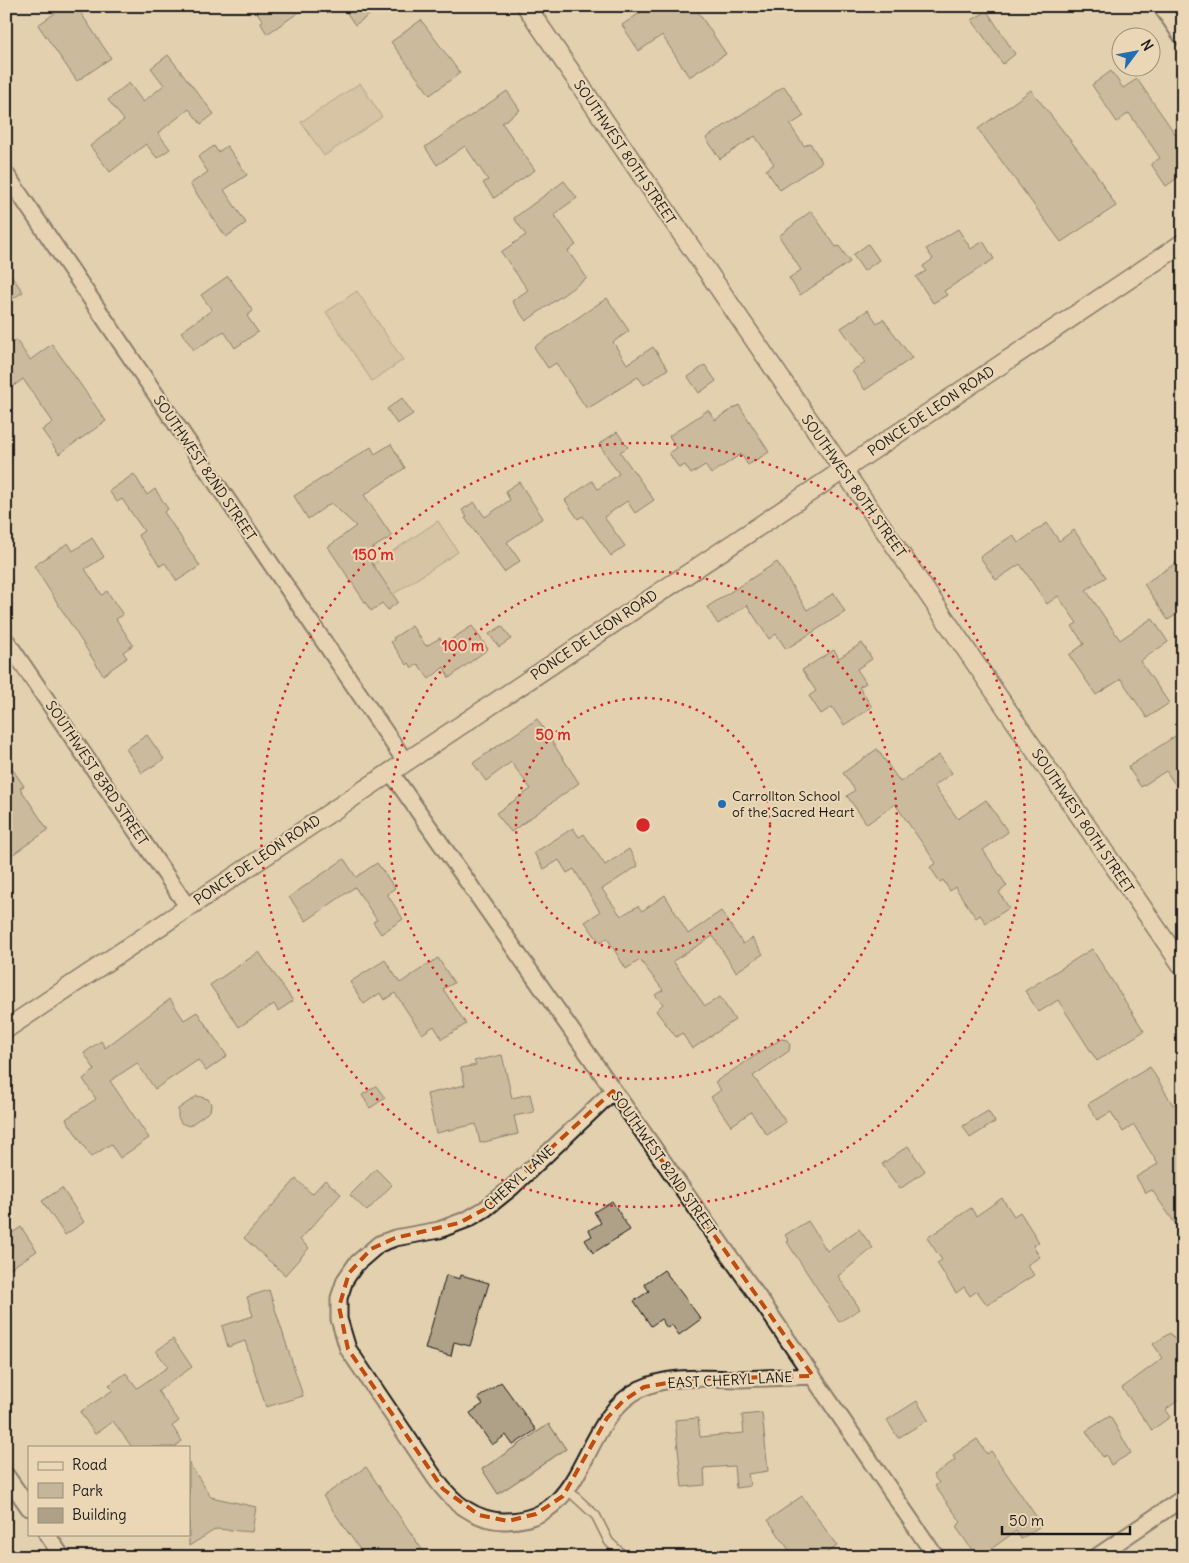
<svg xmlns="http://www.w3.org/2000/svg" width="1189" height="1563" viewBox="0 0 1189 1563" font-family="Delius,sans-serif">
<rect width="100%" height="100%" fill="#e3d0af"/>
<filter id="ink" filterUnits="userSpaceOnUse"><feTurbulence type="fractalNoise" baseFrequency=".02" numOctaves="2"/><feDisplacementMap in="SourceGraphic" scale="10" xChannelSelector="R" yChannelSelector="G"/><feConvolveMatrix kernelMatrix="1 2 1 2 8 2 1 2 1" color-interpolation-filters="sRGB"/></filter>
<g filter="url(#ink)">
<!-- green -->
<path fill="#c5b599" stroke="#70685a" d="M360,83L382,117L324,156L301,122Z
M357,291L403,360L372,381L326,312Z
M438,521L458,552L392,595L372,565Z
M549,1424L566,1449L498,1494L482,1469Z"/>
<!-- building -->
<path fill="#afa188" stroke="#1c1c1c" d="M65,6H76L111,58L77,81L38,25Z
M263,6H308L267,34L260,22L263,21L256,11Z
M342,6H382L355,25Z
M650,6H694L726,54L689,77L662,35L639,51L622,25Z
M987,11L1015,54L1003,64L972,20Z
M421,20L460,73L430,95L391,42Z
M168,55L214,114L201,124L189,109L158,133L170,149L157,158L146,144L110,172L90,146L124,120L108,100L129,83L143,102L164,85L151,68Z
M1111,71L1123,88L1137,79L1183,145V174L1166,186L1151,164L1160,158L1129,113L1117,122L1092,85Z
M784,86L804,116L790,125L804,146L810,143L822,162L780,190L766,170L774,164L755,136L720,159L706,138Z
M1031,90L1095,172L1116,206L1061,242L978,129Z
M507,91L520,110L502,123L535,170L494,198L483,183L488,180L465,146L437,165L425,147Z
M214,146L218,152L227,146L247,175L224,190L246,223L226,237L190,184L208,172L198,157Z
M564,181L577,198L554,214L576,245L568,251L587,278L526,321L512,301L528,290L501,252L526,235L514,218Z
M811,211L836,247L839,246L850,262L800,295L789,278L801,270L779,236Z
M958,229L971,249L983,241L994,259L944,291L947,295L933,303L916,277L926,271L923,266L933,259L926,249Z
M868,244L879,260L864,271L853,255Z
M6,268L23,292L6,303Z
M228,276L253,311L247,316L258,332L235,348L224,331L194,350L181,332L212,310L201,295Z
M607,298L629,331L613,342L627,364L653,347L668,369L644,385L638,377L587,409L556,363L548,368L534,347Z
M868,310L877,323L883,319L912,358L865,390L852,371L865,362L841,328Z
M16,340L30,360L52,344L106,421L59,454L42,430L53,422L23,379L12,387L6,379V347Z
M705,365L716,381L699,393L688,377Z
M402,398L413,414L397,424L387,409Z
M739,405L769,452L748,465L741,454L711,474L705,465L691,474L685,465L679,468L669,453L677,448L669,436L708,410L715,420Z
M617,432L628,447L620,452L654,500L635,513L627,501L604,517L625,546L611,556L583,516L578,519L565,500L592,481L598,489L619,474L599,444Z
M391,444L405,468L364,495L392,536L365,553L398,602L388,610L382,603L371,611L328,547L356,526L331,503L308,519L294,496L371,447L375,454Z
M134,474L147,495L155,489L168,509L164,512L200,566L177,581L165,563L160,566L138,535L144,531L122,499L117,502L109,491Z
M519,482L543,518L507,542L520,561L504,572L465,518L467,517L462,510L474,502L485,517L510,500L505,491Z
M1047,523L1059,541L1074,530L1106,577L1086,590L1120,640L1152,618L1168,642L1140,661L1169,703L1147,718L1121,679L1096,695L1069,655L1084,644L1072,626L1077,623L1058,596L1047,604L1020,564L996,580L980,557L1013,535L1018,543Z
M92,538L104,557L85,569L102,595L107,591L123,615L116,619L133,645L123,652L127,658L103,675L34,566L68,543L73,551Z
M777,562L807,610L834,593L845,612L786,649L776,634L769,639L747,605L718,624L707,607Z
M1176,563L1183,573V610L1168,620L1144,584Z
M412,626L426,646L440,638L444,644L472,626L488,649L449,678L444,667L429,679L418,664L412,668L409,663L407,665L391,642L394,640L393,638Z
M502,626L511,639L499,647L489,634Z
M862,643L872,659L857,669L866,683L859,687L872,707L844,725L832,707L821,714L809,696L816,691L802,670L834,650L839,658Z
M537,719L579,783L511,832L496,813L531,789L511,762L486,781L473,763Z
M1183,731V796L1166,771L1141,787L1128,767Z
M147,735L164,759L142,773L126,749Z
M877,749L900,782L939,755L952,773L934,786L958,819L986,800L1008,832L983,850L1007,886L999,892L1009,908L986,923L980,915L976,918L955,887L950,891L943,880L940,882L930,867L936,863L895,804L867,824L847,796L855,790L843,773Z
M6,760L24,786L20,788L48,830L6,859Z
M573,828L579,837L584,834L605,865L629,849L638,866L602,889L621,916L638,906L642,911L665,895L688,934L721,911L743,944L752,938L763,954L736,972L713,936L673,961L705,1006L720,997L735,1020L692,1049L682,1033L676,1037L656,1011L663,1004L655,995L663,990L640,960L626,969L607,938L600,943L585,922L600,912L574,869L567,873L559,860L544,869L534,853Z
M344,859L356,877L377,863L395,888L387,894L403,919L381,934L373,922L377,920L355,887L306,921L289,897Z
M1092,949L1144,1031L1097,1061L1058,1000L1039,1012L1025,991Z
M259,952L293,1001L278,1011L274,1004L239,1027L210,985Z
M438,958L454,983L443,989L466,1024L442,1039L434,1026L422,1034L395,993L384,1000L380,993L364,1004L350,982L385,960L400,983Z
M170,999L184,1020L197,1012L227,1056L206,1071L198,1060L155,1089L137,1063L110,1081L149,1138L120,1158L111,1144L91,1157L66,1119L96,1099L83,1079L95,1070L84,1053L101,1041L105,1048Z
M781,1039L787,1040L790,1045L789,1051L753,1076L786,1122L767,1135L751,1112L731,1126L711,1097L721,1090L715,1082Z
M502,1055L512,1098L530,1094L534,1112L514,1116L518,1134L480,1143L476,1124L436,1133L427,1094L465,1085L461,1068L476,1065L474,1061Z
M1150,1067L1173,1105L1183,1099V1235L1152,1190L1146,1193L1136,1177L1158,1164L1134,1125L1123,1132L1111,1112L1097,1120L1088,1104Z
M376,1086L385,1098L370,1108L362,1095Z
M197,1096L208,1099L211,1104L210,1111L189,1126L181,1123L178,1117V1109Z
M988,1111L995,1122L970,1138L963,1126Z
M908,1146L925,1171L900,1189L882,1164Z
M376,1169L392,1185L367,1211L350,1195Z
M296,1179L312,1194L325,1180L341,1194L300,1240L309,1248L285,1275L244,1238Z
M62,1188L84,1222L65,1235L42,1201Z
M1002,1198L1014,1216L1020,1212L1039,1242L1033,1246L1040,1257L1027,1265L1034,1275L987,1305L977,1291L970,1296L964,1287L956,1293L937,1263L942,1260L927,1238L971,1208L976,1216Z
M612,1201L630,1230L593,1253L585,1240L592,1236L589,1230L601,1223L594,1212Z
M808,1221L827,1251L859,1229L873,1248L838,1276L860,1309L839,1322L787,1242L789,1241L785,1235Z
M21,1227L37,1251L6,1271V1237Z
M664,1270L701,1319L679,1335L672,1325L667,1328L661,1319L651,1326L634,1301L649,1291L644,1284Z
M446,1275L460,1279L461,1275L489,1283L470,1346L454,1342L451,1356L425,1349Z
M269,1290L303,1396L266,1407L245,1341L228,1347L222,1326L253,1316L247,1297Z
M1170,1333L1183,1351V1397L1165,1410L1170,1417L1152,1430L1122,1388L1163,1358L1153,1344Z
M173,1339L192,1367L158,1391L179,1421L172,1426L182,1441L175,1447H132L113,1421L95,1434L80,1412L113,1390L109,1385L126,1373L137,1388L168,1367L156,1351Z
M501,1382L536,1430L513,1445L506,1435L492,1445L470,1413L483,1404L478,1398Z
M917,1401L928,1420L898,1438L887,1420Z
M762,1413L768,1471L748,1474L750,1486L736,1488L734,1466L704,1468L705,1485L682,1487L675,1420L698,1418L700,1437L744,1433L742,1415Z
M1110,1416L1131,1453L1111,1465L1106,1455L1103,1457L1086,1431Z
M977,1439L987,1454L991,1451L1042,1525L1021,1539L1016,1531L980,1557H977L956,1527L961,1522L935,1486L939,1483L933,1475L955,1460L953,1455Z
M189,1463L211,1497L256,1507L252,1532L216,1529L189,1546Z
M366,1467L427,1557H365L323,1496Z
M802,1496L837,1546L821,1557H794L768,1520Z"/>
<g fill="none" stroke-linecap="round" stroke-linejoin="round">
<!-- service casing -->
<g stroke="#1c1c1c" stroke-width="11">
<path id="service" d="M568,1490L596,1516L609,1542L625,1557"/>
</g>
<!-- minor casing -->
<g stroke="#1c1c1c" stroke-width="19">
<path id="minor" d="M1161,6L1183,38
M6,174L405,761
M6,640L187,906
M390,771L768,1311L936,1557
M613,1091L511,1188L485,1209L468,1219L439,1230L395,1238L379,1244L356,1264L345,1280L339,1298V1319L348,1349L435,1478C451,1501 474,1520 503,1521C589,1523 578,1420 640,1389C670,1374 708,1379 741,1379C765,1378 789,1377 813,1376
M6,1475L29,1508
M47,1534L62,1557
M1096,1557L1183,1498"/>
</g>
<!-- tertiary casing -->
<g stroke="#1c1c1c" stroke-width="21">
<path id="tertiary" d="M526,6L1183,967
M6,1029L1183,243"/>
</g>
<!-- service -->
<use href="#service" stroke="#ebd7b5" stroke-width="8"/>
<!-- minor -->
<use href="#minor" stroke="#ebd7b5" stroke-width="15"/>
<!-- tertiary -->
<use href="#tertiary" stroke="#ebd7b5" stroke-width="18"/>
</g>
</g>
<!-- marked area -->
<path d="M0 0H1189V1563H0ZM613,1091L813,1376L690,1379L644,1387L623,1401L607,1418L563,1496L536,1514L508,1521L479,1515L443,1489L348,1349L339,1307L349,1273L371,1249L395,1238L459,1223L485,1209Z" fill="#e3d0af" fill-opacity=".55" fill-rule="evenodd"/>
<path fill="none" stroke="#bf4d0f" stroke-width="4" stroke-dasharray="10 6" stroke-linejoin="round" d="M613,1091L813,1376L690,1379L644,1387L623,1401L607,1418L563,1496L536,1514L508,1521L479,1515L443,1489L348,1349L339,1307L349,1273L371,1249L395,1238L459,1223L485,1209Z"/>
<!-- distance rings -->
<g fill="none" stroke="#d62828" stroke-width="2.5" stroke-dasharray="2.5 5">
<circle cx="643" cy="825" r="127"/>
<circle cx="643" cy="825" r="254"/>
<circle cx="643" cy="825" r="382"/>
</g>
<!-- markers -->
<circle fill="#1f6fb2" stroke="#ebd7b5" stroke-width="2" cx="722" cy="804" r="5"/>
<g text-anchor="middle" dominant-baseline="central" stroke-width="4" stroke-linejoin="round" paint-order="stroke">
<!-- street labels -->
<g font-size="14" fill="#1c1c1c" stroke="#ebd7b5">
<text transform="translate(625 152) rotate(56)">SOUTHWEST 80TH STREET</text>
<text transform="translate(931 411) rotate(-34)">PONCE DE LEON ROAD</text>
<text transform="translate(205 468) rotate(56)">SOUTHWEST 82ND STREET</text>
<text transform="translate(854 486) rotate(55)">SOUTHWEST 80TH STREET</text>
<text transform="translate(594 635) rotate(-34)">PONCE DE LEON ROAD</text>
<text transform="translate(97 773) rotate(56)">SOUTHWEST 83RD STREET</text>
<text transform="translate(1083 821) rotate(56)">SOUTHWEST 80TH STREET</text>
<text transform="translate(257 860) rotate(-34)">PONCE DE LEON ROAD</text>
<text transform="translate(664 1163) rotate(55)">SOUTHWEST 82ND STREET</text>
<text transform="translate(519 1178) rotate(-42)">CHERYL LANE</text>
<text transform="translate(730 1380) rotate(-3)">EAST CHERYL LANE</text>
</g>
<!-- poi labels -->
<g font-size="14" fill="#1c1c1c" stroke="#ebd7b5" text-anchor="start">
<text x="732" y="796">Carrollton School<tspan x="732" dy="16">of the Sacred Heart</tspan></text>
</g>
</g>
<circle cx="643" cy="825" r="8" fill="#d62828" stroke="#ebd7b5" stroke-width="2.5"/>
<g font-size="15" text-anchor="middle" font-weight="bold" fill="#d62828" stroke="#ebd7b5" stroke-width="4" stroke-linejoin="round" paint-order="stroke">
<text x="373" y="560">150 m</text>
<text x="463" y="651">100 m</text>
<text x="553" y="740">50 m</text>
</g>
<!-- margin -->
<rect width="1189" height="1563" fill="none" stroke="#ebd7b5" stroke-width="25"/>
<rect x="12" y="12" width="1164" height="1538" fill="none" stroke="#1c1c1c" stroke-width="2" filter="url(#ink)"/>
<!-- legend -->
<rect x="28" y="1446" width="162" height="90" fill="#ebd7b5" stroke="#988c78"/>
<rect x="38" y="1462" width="25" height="8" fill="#ebd7b5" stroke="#988c78"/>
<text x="72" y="1470" font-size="15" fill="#1c1c1c">Road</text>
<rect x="38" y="1483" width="25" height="15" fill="#c5b599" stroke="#988c78"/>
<text x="72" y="1496" font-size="15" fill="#1c1c1c">Park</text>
<rect x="38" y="1508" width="25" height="15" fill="#afa188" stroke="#988c78"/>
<text x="72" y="1520" font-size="15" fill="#1c1c1c">Building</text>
<!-- north arrow -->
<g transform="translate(1136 52) rotate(58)"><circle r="24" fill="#ebd7b5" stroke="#988c78"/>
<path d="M0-4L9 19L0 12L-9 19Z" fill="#1f6fb2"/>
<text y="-8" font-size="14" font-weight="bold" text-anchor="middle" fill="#1c1c1c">N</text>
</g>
<!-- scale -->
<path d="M1002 1526v8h128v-8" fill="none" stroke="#1c1c1c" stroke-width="2.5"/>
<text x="1009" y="1526" font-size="15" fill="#1c1c1c" stroke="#ebd7b5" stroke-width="4" paint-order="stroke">50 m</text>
</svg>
